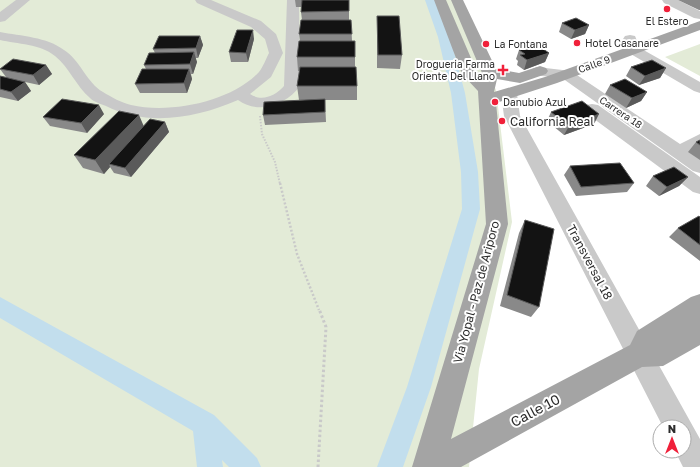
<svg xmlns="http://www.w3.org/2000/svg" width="700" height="467" viewBox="0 0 700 467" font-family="'Golos Text',sans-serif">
<rect width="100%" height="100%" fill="#fff"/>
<!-- green -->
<path fill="#e3ebd7" d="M0,0H455L496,90L512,222L479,369L469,467H0Z
M700,44V76L665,57Z"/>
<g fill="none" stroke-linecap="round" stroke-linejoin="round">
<!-- canal -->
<path fill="#c2deed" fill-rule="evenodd" d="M425,0H437L450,37L465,93L478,172L480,209L431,387L403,467H377L407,387L462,209L461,172L451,93L438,37Z
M0,297L214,415L257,458L261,467H229L222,460L223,467H197L193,431L0,318Z"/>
<!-- path-far2 -->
<path stroke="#c9c9c9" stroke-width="2" stroke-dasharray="1.5 1.5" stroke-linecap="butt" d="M260,116L262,134L275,162L280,184"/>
<!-- path-far1 -->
<path stroke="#c9c9c9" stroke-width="2.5" stroke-dasharray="2 2" stroke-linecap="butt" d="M280,183L297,254L319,310"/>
<!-- path -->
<path stroke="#c9c9c9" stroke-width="3" stroke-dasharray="2.5 2.5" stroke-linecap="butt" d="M318,467L326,327L319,309"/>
<!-- minor -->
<path fill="#c9c9c9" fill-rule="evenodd" d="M16,0H30L5,21L0,22V12Z
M195,0H211L261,21L276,34L283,53L271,77L250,94C262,102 275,96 284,86L287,0H299L300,86C286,105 259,115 238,100C197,118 147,127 106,106C101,104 94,102 90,98C76,86 69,67 55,56C41,44 17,44 0,40V32C21,36 47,37 64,50C80,60 87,83 103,92C111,97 122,103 131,105C170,114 231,102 259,72C263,67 266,59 269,53L265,39L251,27L197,3Z
M662,0H678L700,11V19L694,18L664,3Z
M630,35L635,36L640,48L700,82V93L694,91L629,53L623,39L625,36Z
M537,67L571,71L680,144L700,134V148L693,152L700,157V173L693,171L562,78L532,75L529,72L532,69Z
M509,89L515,91L517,94L520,116L700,439V467H683L675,451H684V427H663L504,116L501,94L503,91Z
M592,104L598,105L700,177V194L693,192L586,113L584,109L586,105Z"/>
<!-- major -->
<path fill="#a4a4a4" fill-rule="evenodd" d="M434,0H446L477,72L481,76L482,73L451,0H463L496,69L519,73L540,66L546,68L548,71L546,74L520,83L497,79L494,92L545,77L700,21V30L557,83L496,103L508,224L451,439L630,345L637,331L691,297L700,294V345L663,366L642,367L461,467H412L486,224L478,91L462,74Z"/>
</g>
<!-- wall -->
<path fill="#898989" d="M295,0H349V20H351L352,41L355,57V67L357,86V100H325L326,122L265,125L263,115L318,100H299L297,86L300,71H298L297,57L300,41L299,34L302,20L301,12L302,7H296Z
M678,0H700V10H699Z
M377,16L402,55L400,69L377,68Z
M562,23L589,25L585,34L571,39L559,32Z
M200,36L203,45L198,58H195L197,62L193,74H191L192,79L187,93H140L135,84L146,69L144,65L155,53L153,49Z
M254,39L248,62H231L229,52Z
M519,50L549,53L545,62L524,70L517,65L518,61L516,59Z
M46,65L52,74L39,85L25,82L31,91L18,101L0,97V76L6,77L0,69Z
M631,67L666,68L660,78L639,85L626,76Z
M610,85L647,92L641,101L626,108L605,94Z
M551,112L594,124L564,135L547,121Z
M104,114L87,133L50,126L43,117Z
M165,122L169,132L131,177L114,173L110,167L104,174L83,168L74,155L144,126Z
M700,140V160L688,152L696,142Z
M570,166L634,183L627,192L576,196L564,175Z
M653,176L688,177L679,186L659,196L646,186Z
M700,217V261L669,237L678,228Z
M525,220L539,307L531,317L500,306L519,233Z"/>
<!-- shaded-wall -->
<path fill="#5a5a5a" d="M589,25L585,34L571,39L575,30Z
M253,30L254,39L248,62L246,53Z
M200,36L203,45L198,58L196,48Z
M194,52L197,62L193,74L190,64Z
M549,53L545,62L524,70L527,60Z
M46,65L52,74L39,85L33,75Z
M666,68L660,78L639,85L645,76Z
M189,69L192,79L187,93L184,83Z
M25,82L31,91L18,101L11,92Z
M647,92L641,101L626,108L632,98Z
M99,105L104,114L87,133L81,123Z
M599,114L594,124L564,135L569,126Z
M139,115L145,129L109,164L110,167L104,174L95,160Z
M165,122L169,132L131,177L125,168Z
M688,177L679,186L659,196L667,187Z"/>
<!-- building -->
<path fill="#131313" stroke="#5a5a5a" d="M302,0H349V11L301,12Z
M377,16H399L402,55H378Z
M576,18L589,25L575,30L562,23Z
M301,20H351L352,34H299Z
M237,30H253L246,53L229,52Z
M159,36H200L196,48L153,49Z
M299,41H355V57H297Z
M536,44L549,53L527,60L520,55L525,54L519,50Z
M194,52L190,64L144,65L149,53Z
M13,59L46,65L33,75L0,69Z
M652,60L666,68L645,76L631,67Z
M300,67H356L357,86H297Z
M142,69H189L184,83L135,84Z
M0,76L25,82L11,92L0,89Z
M625,79L647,92L632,98L610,85Z
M62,99L99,105L81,123L43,117Z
M325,99V112L263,115L264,102Z
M582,101L599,114L569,126L551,112Z
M119,111L139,115L95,160L74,155Z
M150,119L165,122L125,168L109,164Z
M700,140V145L696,142Z
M620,163L634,183L581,187L570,166Z
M674,167L688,177L667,187L653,176Z
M699,216L700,217V245L678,228Z
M525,220L554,229L539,307L507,295Z"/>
<!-- markers -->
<g fill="#f0203a" stroke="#fff" stroke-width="1.5">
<circle cx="667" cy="9" r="4"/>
<circle cx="577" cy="43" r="4"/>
<circle cx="486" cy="44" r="4"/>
<path d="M501 64h4v4h4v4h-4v4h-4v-4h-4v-4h4z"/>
<circle cx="495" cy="102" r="4"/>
<circle cx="502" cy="121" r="4"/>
</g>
<g text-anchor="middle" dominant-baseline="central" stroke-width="4" stroke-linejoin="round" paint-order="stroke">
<!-- far-poi labels -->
<g font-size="10" fill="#2c2c2c" stroke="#fff" text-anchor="start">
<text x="667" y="21" text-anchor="middle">El Estero</text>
<text x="585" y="43">Hotel Casanare</text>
<text x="494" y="44">La Fontana</text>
<text x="495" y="64" text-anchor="end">Drogueria Farma<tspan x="495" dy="12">Oriente Del Llano</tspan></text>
<text x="503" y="102">Danubio Azul</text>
</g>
<!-- far-street labels -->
<g font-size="10" fill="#2c2c2c" stroke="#fff">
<text transform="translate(594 64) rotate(-19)">Calle 9</text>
<text transform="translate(621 112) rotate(34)">Carrera 18</text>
</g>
<!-- poi labels -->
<g font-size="12" fill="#2c2c2c" stroke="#fff" text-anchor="start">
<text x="510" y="121">California Real</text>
</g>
<!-- street labels -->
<g font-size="12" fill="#2c2c2c" stroke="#fff">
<text transform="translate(590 262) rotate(62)">Transversal 18</text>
<text transform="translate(476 292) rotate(-75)">Via Yopal - Paz de Ariporo</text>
</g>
<!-- near-street labels -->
<g font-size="14" fill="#2c2c2c" stroke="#fff">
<text transform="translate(535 410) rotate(-28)">Calle 10</text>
</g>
</g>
<!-- north arrow -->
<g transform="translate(672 439)"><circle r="19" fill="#ffffff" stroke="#ababab"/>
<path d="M0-3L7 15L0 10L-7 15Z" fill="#f0203a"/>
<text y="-6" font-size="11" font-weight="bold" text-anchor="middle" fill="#2c2c2c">N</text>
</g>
</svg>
